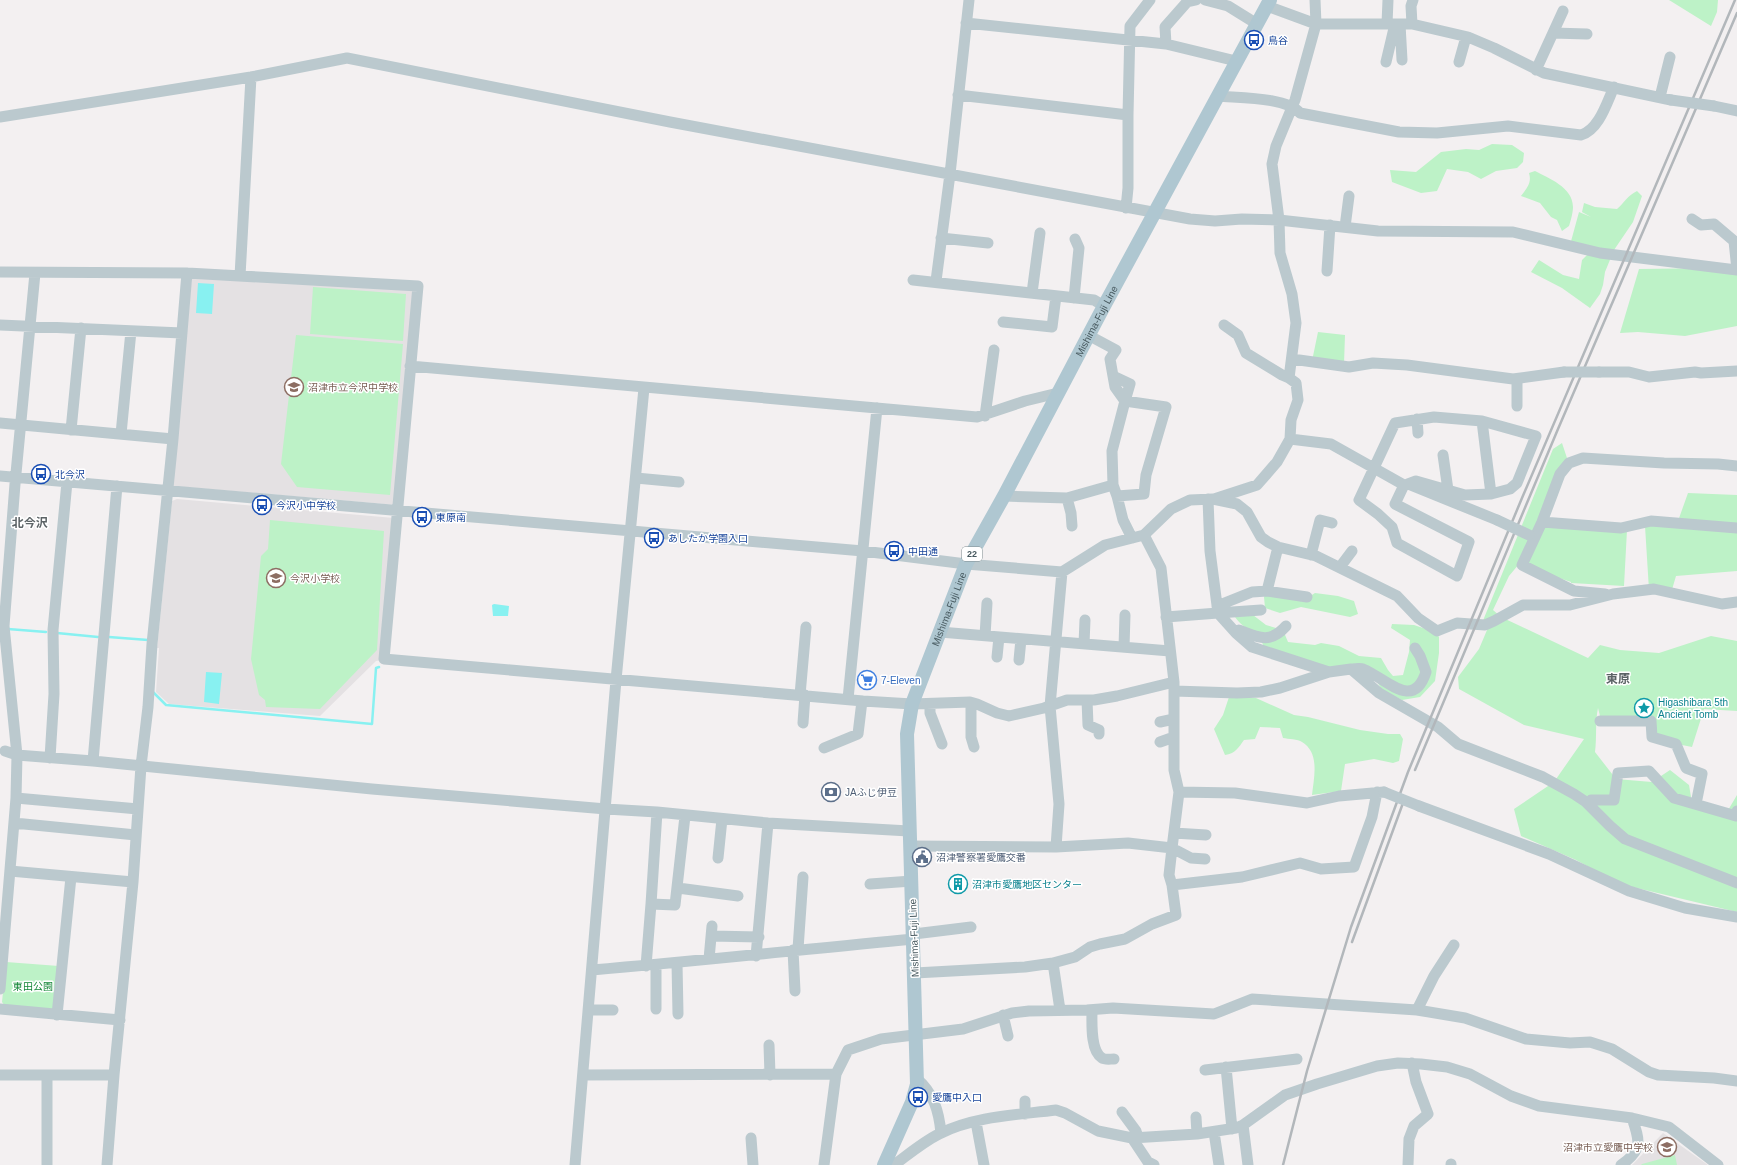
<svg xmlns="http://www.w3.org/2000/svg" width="1737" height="1165" viewBox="0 0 1737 1165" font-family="Arial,'Noto Sans JP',sans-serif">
<rect width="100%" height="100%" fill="#f3f0f1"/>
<!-- education -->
<path fill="#e4e1e3" d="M192,275L415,289L397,505L173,486Z
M177,499L394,518L382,660L376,661L320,716L169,704L156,692L159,648H157L172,501Z
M1663,1133L1708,1165H1632Z"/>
<!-- green -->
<path fill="#bdf2c7" d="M1669,0H1718L1717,12L1711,26Z
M1492,144L1512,145L1524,153L1523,162L1517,168L1496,171L1481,179L1468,172L1447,169L1437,191L1421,193L1392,182L1390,170L1416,172L1441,152L1466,149L1479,150Z
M1535,171C1548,178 1573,187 1573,207C1573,212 1571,220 1569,226L1562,231L1557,220L1551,217L1540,203L1521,196C1527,188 1532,183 1529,173Z
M1637,191L1642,196L1633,222L1614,250L1605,272L1603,285L1600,294L1590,308L1562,288L1531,272L1539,260L1563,275L1579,279L1582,260L1588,254L1570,245L1579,212L1591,217L1582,212L1584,203L1595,207L1617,209C1625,202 1627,196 1637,191Z
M1717,268L1737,270V326L1685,336L1638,332L1620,333L1639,269Z
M313,287L406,294L403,341L310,334Z
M1318,332L1345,335L1344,364L1312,361Z
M296,335L403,344L390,495L297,487L281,464Z
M1562,443L1568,461L1519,564L1509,576L1493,610L1500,616L1482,623L1553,449Z
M1688,493L1737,495V571L1676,576L1671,593L1649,590L1645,526L1678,521Z
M270,520L384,531L377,650L320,709L266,707L265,700L259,695L251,659L261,556L268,549Z
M1541,523L1627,530L1624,586L1571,583V582L1523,566Z
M1267,591L1307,598L1315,593L1338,596L1354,601L1358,614L1350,617L1301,607L1280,613L1265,608L1264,597Z
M1253,615L1266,625L1283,630L1288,642L1315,645L1321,643L1339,646L1359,656L1381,658L1388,670L1393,676L1403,675L1409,652L1410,640L1391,628L1392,624L1414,625L1435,632L1439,637V653L1435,681L1420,697L1402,700L1383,691L1373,676L1329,670L1265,649C1258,629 1245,632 1235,617Z
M1501,617L1588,658L1600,645L1620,650L1659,653L1711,636L1737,641V711L1704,709L1692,747L1682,745L1654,733L1652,719L1601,720L1598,708C1595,722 1597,737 1595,752L1616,779L1652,782L1670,770L1689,785L1691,797H1676L1727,812L1737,795V912L1620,884L1576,860L1521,836L1514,809L1554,782L1584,739L1524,725L1459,689L1458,677L1479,649L1490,623Z
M1229,697L1256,698L1294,715L1308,717L1360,730L1388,734H1400L1403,739L1399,761L1393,763L1374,759L1345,764L1341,791L1312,795C1314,777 1320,753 1302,742C1298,739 1288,739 1283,738L1280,728L1260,727L1255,739L1244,740C1239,747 1235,754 1225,755L1214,729L1223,715Z
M6,962L59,966L56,1007L51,1010L5,1006L2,1002Z
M1675,1155L1677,1165H1641L1642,1164Z"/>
<!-- water -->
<path fill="#88f1f1" d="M198,283L214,284L212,314L196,313Z
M494,604L509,606L508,616H493L492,605Z
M206,672L222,673L219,704L204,702Z"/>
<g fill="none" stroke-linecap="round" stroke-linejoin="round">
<!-- stream -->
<path stroke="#88f1f1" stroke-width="2.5" d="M8,629L46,632
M57,633L98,637
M109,637L148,640
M153,692L166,705L372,724L376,668L379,667"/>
<!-- minor -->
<path stroke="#bbc9ce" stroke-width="11" d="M1205,0L1228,6L1257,24
M1267,6L1316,24H1412L1468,37L1494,48L1544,73L1671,100
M966,23L1166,44L1236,61
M1387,24L1388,0
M1400,24L1402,60
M1412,24L1411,6L1413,0
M1553,33L1587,34
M1166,44L1165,27L1187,2L1196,0
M1386,62L1395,24
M1459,62L1466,37
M1536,70L1563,11
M958,95L1128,115L1130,26L1150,0
M1218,96C1238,98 1287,97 1300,113L1399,132L1437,133L1508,126L1581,135C1599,130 1607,102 1614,87
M1660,97L1670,57
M1714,106L1737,111
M0,117L251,77L347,58L670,122L1190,219L1215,221L1242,219L1279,220L1378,231L1513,232L1600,253L1737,270
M1126,208L1128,188V115
M1692,219L1701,225L1714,224L1734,241L1737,270
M1345,227L1349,196
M941,238L988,243
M1327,271L1330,225
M0,272L187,273L418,286L384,659L863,701L912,704L970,702L977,704L997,713L1009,716L1044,708L1067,700H1094L1117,696L1174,682
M240,276L251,77
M913,280L1094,300L1104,306
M936,281L950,174L969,0
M1032,293L1040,233
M1074,298L1079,248L1075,239
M1003,322L1052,327L1056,296
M0,325L182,333
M1224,325L1238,335L1246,353L1282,375L1289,378
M1292,359L1349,367L1373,363L1407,365L1513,379L1564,372
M410,366L977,417L1025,401L1058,393
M1599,372H1629L1649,377L1695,372L1701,373L1737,371
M1517,406V379
M985,416L994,350
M1417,419L1418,433
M1482,421L1491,494
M0,423L173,439
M71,430L81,328
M121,434L131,331
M1290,439L1331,444L1404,485L1408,484L1497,520
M1443,455L1448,490
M0,476L863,551L966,564L1062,572L1105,545L1144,535L1171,509L1190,500L1213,499L1237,504L1247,512L1261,537L1268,542L1278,547L1316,556L1397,596L1418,618L1437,631L1457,623L1485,625L1494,621L1523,605H1570L1613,594L1654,589L1722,604L1737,602
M636,478L679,482
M1113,485L1112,451L1125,401L1115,387L1113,376
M1404,485L1395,504L1469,542L1457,576L1397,543L1392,527L1378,514L1359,500L1395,423L1434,417L1482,421L1536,436L1517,483L1510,489L1491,494L1465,495L1416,481L1408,484
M1004,496L1067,498L1113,485L1117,496L1144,494L1146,475L1166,407L1125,401L1130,384L1113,376L1110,359L1116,350L1088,335
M1117,496L1123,520L1132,538
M1067,498L1071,513L1072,526
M1208,499L1210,551L1218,613L1261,610
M1214,499L1257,485L1277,462L1290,439L1291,420L1298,400L1296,383L1289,378L1296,323L1292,294L1280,253L1279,220L1272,164L1276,146L1295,100L1316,24L1315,0
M1542,522L1621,528L1651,521L1737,528
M1144,535L1161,568L1174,682V770L1179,792
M1311,555L1320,520L1332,523
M1340,567L1352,551
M1267,591L1307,597
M1605,594L1574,591L1522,565L1542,522L1560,474L1569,463L1583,458L1664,463L1718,464L1737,466
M1217,606L1252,592L1267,591L1278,547
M1166,617L1218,613L1236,633L1252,647L1329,672
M940,632L1170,651
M1236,633L1239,630C1259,638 1270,644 1286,626
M985,636L987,603
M1084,644L1085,620
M1124,647L1125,615
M997,657L999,637
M1019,660L1021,639
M1351,669C1355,669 1360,668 1363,669C1386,678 1413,712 1426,672L1420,656L1415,648
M1174,691L1237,693L1261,692L1280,688L1329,672L1351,669L1379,693L1438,727L1458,744L1543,777L1574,794L1586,802L1610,826L1625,839L1737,883
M800,695L806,627
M848,699L877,408
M1087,700L1088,725L1099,730V734
M971,703V737L974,747
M930,704V713L942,744
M1600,721H1651L1652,737L1676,744L1686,768L1702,774L1696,804
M1160,722L1174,719
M803,723L805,695
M1160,742L1174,737
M824,748L858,734L862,701
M5,751L17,755L93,761L372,789L606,809L657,812L768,823L909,831
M50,758L54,694L53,630L67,482
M93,761L117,486
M16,798L138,809
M1588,804L1591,800H1614L1618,773L1649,771L1674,798L1736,816L1737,811
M1419,806L1549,854L1629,891L1685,908L1737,917
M657,812L651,904L675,905L685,816
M14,823L136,835
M1174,833L1206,835
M910,846L1056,847L1128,843L1172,848L1179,792L1235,793L1307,803L1339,796L1384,792
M1056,847L1059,804L1050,706L1062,572
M718,858L722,819
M10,871L133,882
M870,884L912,881
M1172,885L1242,877L1300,863L1321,869L1354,867L1372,817L1377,792
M678,888L738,896
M914,934L971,927
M711,936L759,937
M798,949L803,877
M793,950L795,991
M756,956L768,823
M709,959L712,926
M677,963L678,1014
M1053,963L1060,1010
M656,965V1009
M646,966L651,904
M592,970C700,961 807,949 914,939
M915,973L1025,967L1053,963L1075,957L1090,947L1100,944L1125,939L1152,924L1176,915L1172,885L1169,875L1172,848L1191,858L1205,859
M0,989L16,798L17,755L4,626L15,484L35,273
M0,1009L120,1020
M589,1010H613
M1092,1010C1092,1022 1090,1051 1102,1058C1105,1060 1110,1059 1114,1059
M1417,1010L1434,976L1454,945
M57,1015L71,877
M1003,1015L1008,1036
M769,1045L770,1075
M1226,1067L1232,1129
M1205,1070L1297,1059
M836,1074L848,1050L881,1039L963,1029L1012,1013L1029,1011L1087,1010L1113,1008L1214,1014L1252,999L1417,1010L1465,1018L1526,1039L1570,1043L1590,1042L1612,1049L1649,1072L1658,1075L1714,1078L1737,1081
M0,1075H114
M47,1075V1165
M583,1075L836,1074L824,1165
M916,1078C934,1093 939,1112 941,1133
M1122,1112L1136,1131L1138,1138
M1025,1114V1101
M1196,1117L1197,1134
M976,1122L984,1165
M1243,1125L1248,1165
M1214,1132L1219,1165
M751,1138L753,1165
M1132,1138L1148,1162L1154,1165
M107,1165L114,1075L133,882L141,766L148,707L152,644L173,439L187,273
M575,1165L616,680L644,388
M894,1165C909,1154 923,1142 939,1134C975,1116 1017,1115 1056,1110L1065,1113L1098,1131L1132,1138L1197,1134L1236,1128L1243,1125L1285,1095L1317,1084L1377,1066L1398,1063L1421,1064L1447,1067L1470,1074L1511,1096L1539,1106L1632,1118L1669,1127L1718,1165
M1408,1165L1409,1139L1414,1126L1428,1114L1416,1082L1412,1063
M1451,1165V1164
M1621,1165C1643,1150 1640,1141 1632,1118"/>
<!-- major -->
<path stroke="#afc7d1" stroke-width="14" id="s1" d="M884,1165L912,1102L917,1084L907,734L912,704L966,564L1004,496L1104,306L1270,0"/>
<!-- rail -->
<path stroke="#b2b7bb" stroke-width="2.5" d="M1415,770L1558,429L1737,13
M1352,942L1403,803
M1283,1165L1307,1071L1351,927L1408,772L1522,498L1735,0"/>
<!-- minor-bridge -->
<path stroke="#bbc9ce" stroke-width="11" d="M1671,100L1714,106
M1564,372H1599
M1497,520L1529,535
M1384,792L1419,806"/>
</g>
<!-- icons -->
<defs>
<g id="bus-ring" transform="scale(1)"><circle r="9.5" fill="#fff" stroke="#1a4fb4" stroke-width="1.5"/><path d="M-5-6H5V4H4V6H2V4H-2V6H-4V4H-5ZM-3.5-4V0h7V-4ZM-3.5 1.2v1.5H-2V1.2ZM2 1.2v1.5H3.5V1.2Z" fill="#1a4fb4"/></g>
<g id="school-ring" transform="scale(1)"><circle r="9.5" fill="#fff" stroke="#8d6e63" stroke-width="1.5"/><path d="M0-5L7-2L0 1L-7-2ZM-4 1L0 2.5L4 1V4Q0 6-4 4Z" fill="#8d6e63"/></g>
<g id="supermarket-ring" transform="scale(1)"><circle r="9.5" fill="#fff" stroke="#3f7fe0" stroke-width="1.5"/><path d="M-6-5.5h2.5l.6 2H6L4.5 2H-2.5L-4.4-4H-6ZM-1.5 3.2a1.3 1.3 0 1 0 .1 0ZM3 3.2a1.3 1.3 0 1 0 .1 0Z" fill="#3f7fe0"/></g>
<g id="sight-ring" transform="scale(1)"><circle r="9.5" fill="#fff" stroke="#0f9aa8" stroke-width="1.5"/><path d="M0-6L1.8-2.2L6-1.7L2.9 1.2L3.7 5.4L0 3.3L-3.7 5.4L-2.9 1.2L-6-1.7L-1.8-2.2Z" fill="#0f9aa8"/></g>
<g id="bank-ring" transform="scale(1)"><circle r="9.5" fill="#fff" stroke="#5c6f8a" stroke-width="1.5"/><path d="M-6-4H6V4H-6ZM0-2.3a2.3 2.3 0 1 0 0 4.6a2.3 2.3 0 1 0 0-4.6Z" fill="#5c6f8a"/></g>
<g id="civic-ring" transform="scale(1)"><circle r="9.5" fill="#fff" stroke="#5c6f8a" stroke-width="1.5"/><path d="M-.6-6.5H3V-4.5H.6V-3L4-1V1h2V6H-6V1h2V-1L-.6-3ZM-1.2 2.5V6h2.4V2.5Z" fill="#5c6f8a"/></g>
<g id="building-ring" transform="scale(1)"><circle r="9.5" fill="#fff" stroke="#0f9aa8" stroke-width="1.5"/><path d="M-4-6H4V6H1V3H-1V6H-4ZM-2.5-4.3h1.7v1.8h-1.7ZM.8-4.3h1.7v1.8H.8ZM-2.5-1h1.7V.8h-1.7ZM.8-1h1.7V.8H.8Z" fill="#0f9aa8"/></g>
</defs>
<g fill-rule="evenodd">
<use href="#bus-ring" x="1254" y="40"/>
<use href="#school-ring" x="294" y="387"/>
<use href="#bus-ring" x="41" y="474"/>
<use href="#bus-ring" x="262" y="505"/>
<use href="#bus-ring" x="422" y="517"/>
<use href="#bus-ring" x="654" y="538"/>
<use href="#bus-ring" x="894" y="551"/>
<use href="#school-ring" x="276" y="578"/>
<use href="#supermarket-ring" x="867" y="680"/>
<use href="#sight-ring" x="1644" y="708"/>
<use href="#bank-ring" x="831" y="792"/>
<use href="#civic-ring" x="922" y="857"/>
<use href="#building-ring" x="958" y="884"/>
<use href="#bus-ring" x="918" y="1097"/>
<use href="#school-ring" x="1667" y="1147"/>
</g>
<g text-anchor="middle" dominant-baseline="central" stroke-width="3" stroke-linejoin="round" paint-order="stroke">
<!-- shield labels -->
<rect fill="#fff" stroke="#7e8b8f" stroke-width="1" x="962" y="547" width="20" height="14" rx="3"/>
<g font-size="9" font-weight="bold" fill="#47595f">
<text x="972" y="554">22</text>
</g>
<!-- transit labels -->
<g font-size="10" fill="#164399" stroke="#fff" text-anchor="start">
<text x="1268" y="40">鳥谷</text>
<text x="55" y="474">北今沢</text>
<text x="276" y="505">今沢小中学校</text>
<text x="436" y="517">東原南</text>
<text x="668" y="538">あしたか学園入口</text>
<text x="908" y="551">中田通</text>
<text x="932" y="1097">愛鷹中入口</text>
</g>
<!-- street labels -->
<g font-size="10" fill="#47595f" stroke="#fff">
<text stroke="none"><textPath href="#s1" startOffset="894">Mishima-Fuji Line</textPath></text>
<text stroke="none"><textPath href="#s1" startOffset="570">Mishima-Fuji Line</textPath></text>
<text transform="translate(914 938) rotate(-92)">Mishima-Fuji Line</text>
</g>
<!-- education labels -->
<g font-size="10" fill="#785e54" stroke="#fff" text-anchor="start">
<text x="308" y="387">沼津市立今沢中学校</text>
<text x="290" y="578">今沢小学校</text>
<text x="1653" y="1147" text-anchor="end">沼津市立愛鷹中学校</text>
</g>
<!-- shop labels -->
<g font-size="10" fill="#366cbe" stroke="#fff" text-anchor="start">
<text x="881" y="680">7-Eleven</text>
</g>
<!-- culture labels -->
<g font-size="10" fill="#0d838f" stroke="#fff" text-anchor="start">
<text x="1658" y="702">Higashibara 5th<tspan x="1658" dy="12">Ancient Tomb</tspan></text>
<text x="972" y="884">沼津市愛鷹地区センター</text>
</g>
<!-- service labels -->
<g font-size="10" fill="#4e5e75" stroke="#fff" text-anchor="start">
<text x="845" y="792">JAふじ伊豆</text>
<text x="936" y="857">沼津警察署愛鷹交番</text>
</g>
<!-- park labels -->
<g font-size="10" fill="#128635" stroke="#fff">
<text x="33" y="986">東田公園</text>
</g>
<!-- quarter labels -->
<g font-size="12" font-weight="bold" fill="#5c6366" stroke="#fff">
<text x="30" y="523">北今沢</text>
<text x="1618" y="679">東原</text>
</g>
</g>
</svg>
